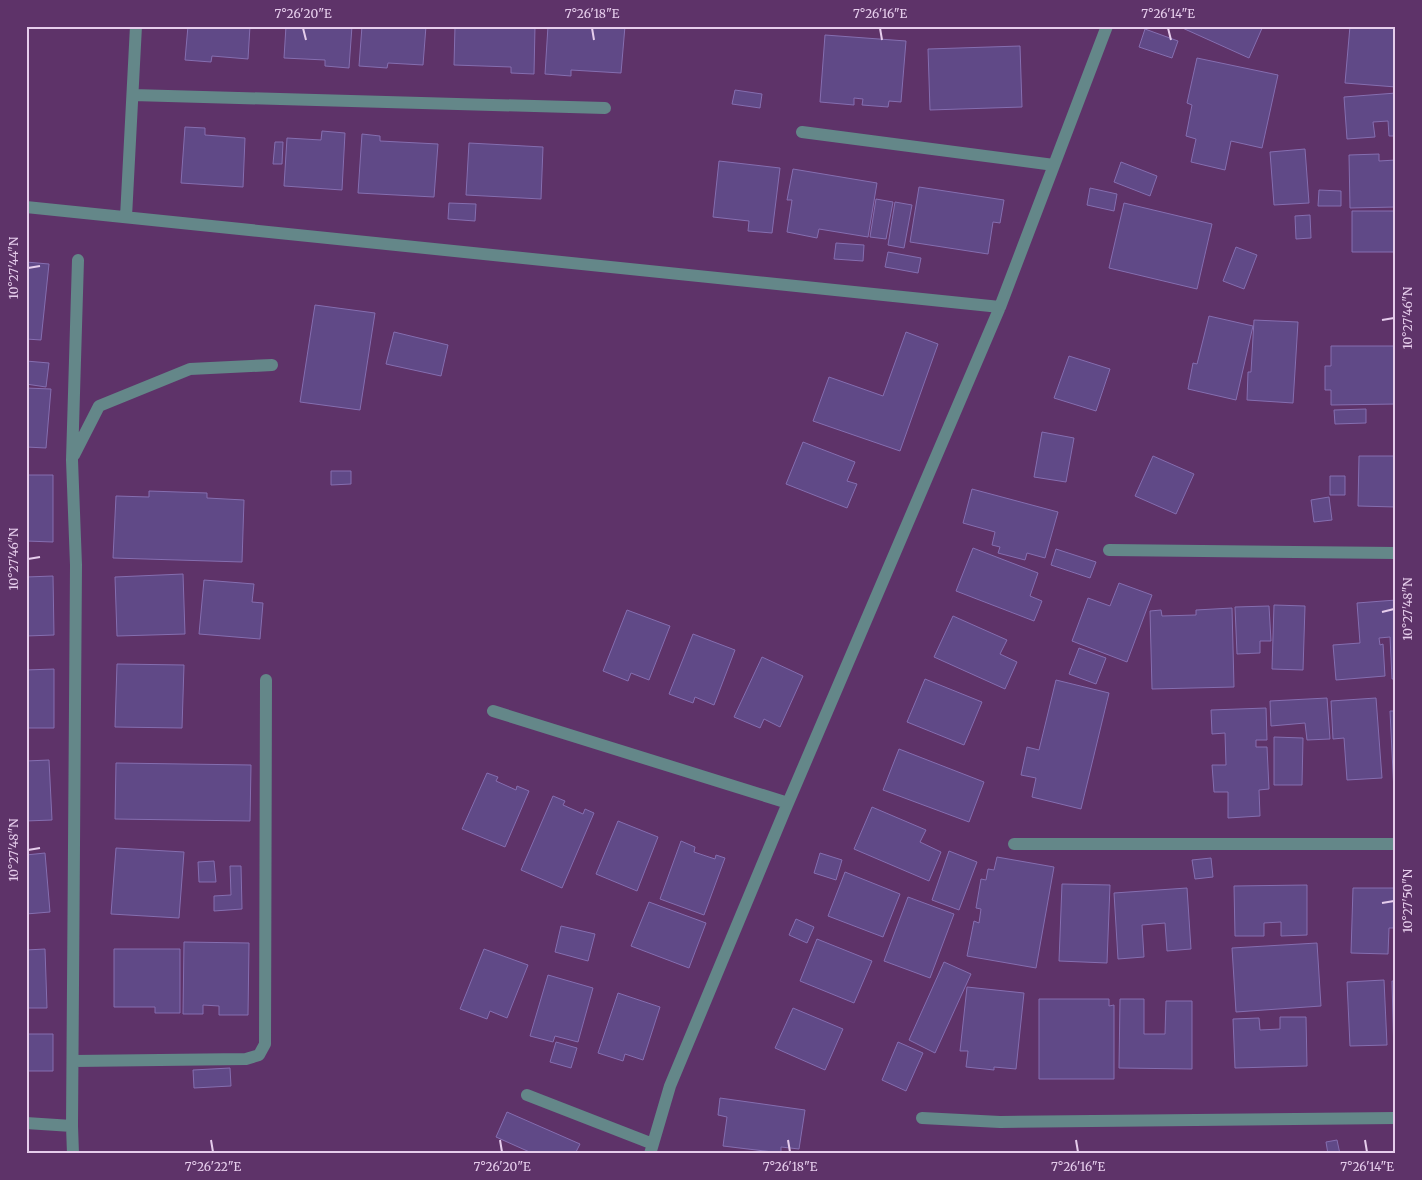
<svg xmlns="http://www.w3.org/2000/svg" width="1422" height="1180" viewBox="0 0 1422 1180" font-family="Merriweather,serif">
<rect width="100%" height="100%" fill="#5e3369"/>
<!-- building -->
<path fill="#604987" stroke="#856eb0" d="M188,26H250L248,59L212,56L211,62L185,60Z
M286,26H352L349,68L325,66V60L284,58Z
M362,26H426L423,65L388,63L387,68L359,66Z
M455,26H535L534,74L511,73V67L454,65Z
M548,26H625L621,73L571,70V76L545,74Z
M1178,26H1263L1249,58Z
M1350,26H1396V87L1345,83Z
M1145,29L1178,41L1172,58L1139,47Z
M825,35L906,41L901,102L889,101L888,107L862,105L863,99L854,98V105L820,102Z
M1020,46L1022,107L930,110L928,49Z
M1197,58L1278,75L1262,148L1231,141L1225,170L1191,162L1196,139L1186,136L1192,105L1187,103Z
M735,90L762,94L760,108L732,104Z
M1396,93V136H1389L1388,121L1373,122L1375,137L1347,139L1344,97Z
M185,127L205,128V135L245,138L243,187L181,183Z
M322,131L345,133L342,190L284,186L287,138L321,140Z
M362,134L380,136V141L438,144L434,197L358,193Z
M275,142H283L282,164H273Z
M469,143L543,147L541,199L466,195Z
M1305,149L1309,203L1274,205L1270,152Z
M1379,154V161L1396,160V207L1350,208L1349,155Z
M719,161L780,168L772,233L748,231L749,221L713,217Z
M1121,162L1157,176L1150,196L1114,182Z
M793,169L877,183L868,237L819,229L817,238L787,232L792,200H787Z
M919,187L1004,200L1000,223L993,222L988,254L910,242Z
M1090,188L1117,194L1114,211L1087,205Z
M1319,190L1341,191V206H1318Z
M876,199L893,202L886,239L870,237Z
M895,202L912,205L904,248L888,245Z
M449,203L476,204L475,221L448,219Z
M1124,203L1212,224L1197,289L1109,268Z
M1352,211H1396V252H1352Z
M1310,215L1311,238L1296,239L1295,216Z
M836,243L864,245L863,261L834,259Z
M1236,247L1257,255L1244,289L1223,281Z
M888,252L921,258L918,273L885,267Z
M26,262L49,264L41,340L26,339Z
M315,305L375,313L360,410L300,402Z
M1209,316L1253,326L1236,400L1188,389L1193,363L1197,364Z
M1254,320L1298,322L1293,403L1247,400L1248,372H1251Z
M394,332L448,345L441,376L386,364Z
M906,332L938,344L900,451L813,421L829,377L883,396Z
M1331,346H1396V404L1331,405V390H1325V366H1331Z
M1069,356L1110,369L1096,411L1054,398Z
M26,361L49,363L46,387L26,384Z
M26,388L51,389L46,448L26,447Z
M1366,409V423L1335,424L1334,410Z
M1042,432L1074,438L1066,482L1034,477Z
M803,442L855,462L847,481L857,484L847,508L786,484Z
M1153,456L1194,474L1176,514L1135,496Z
M1359,456H1396V507L1358,506Z
M331,471H351V484L331,485Z
M26,475H53V542L26,541Z
M1330,476H1345V495H1330Z
M972,489L1058,512L1045,558L1027,553L1025,560L998,553L1000,547L992,545L995,532L963,523Z
M149,491L207,493V498L244,500L242,562L113,558L116,496L149,497Z
M1329,497L1332,520L1314,522L1311,500Z
M973,548L1038,573L1030,596L1042,601L1034,621L956,591Z
M1056,549L1096,562L1090,578L1051,565Z
M183,574L185,634L117,636L115,577Z
M53,576L54,635L26,636V577Z
M204,580L254,584L252,602L263,603L260,639L199,634Z
M1119,583L1152,595L1127,662L1072,641L1088,598L1110,606Z
M1396,600V679H1392L1390,637L1379,638L1380,645L1383,644L1385,676L1336,680L1333,645L1360,643L1357,603Z
M1274,605L1305,606L1303,670L1272,669Z
M1269,606L1271,641H1260V653L1237,654L1235,607Z
M1232,608L1234,687L1152,689L1150,611L1161,610L1162,616L1196,615V610Z
M627,610L670,626L649,680L631,673L628,681L603,671Z
M953,616L1007,640L1000,654L1017,662L1005,689L934,657Z
M693,634L735,650L714,705L695,697L693,703L669,694Z
M1079,648L1106,658L1096,684L1069,674Z
M762,657L803,676L780,727L764,719L760,728L734,717Z
M117,664L184,665L182,728L115,727Z
M54,669V728H26V670Z
M925,679L982,702L964,745L907,722Z
M1056,680L1109,693L1081,809L1032,797L1036,778L1021,775L1027,747L1039,750Z
M1327,698L1330,739L1307,740L1305,723L1271,726L1270,701Z
M1376,698L1382,778L1347,780L1344,738L1333,739L1331,701Z
M1266,708L1267,740H1256V747H1267L1269,789L1259,790L1260,816L1228,818V792H1214L1212,765H1226L1225,733L1212,734L1211,710Z
M1390,711H1396V792H1394Z
M1274,737L1303,738L1302,785H1274Z
M899,749L984,782L969,822L883,790Z
M49,760L52,820L26,821V761Z
M116,763L251,765L250,821L115,819Z
M487,773L498,777L496,781L516,790L517,786L529,791L505,847L462,829Z
M553,796L565,801L563,805L583,814L585,809L594,813L562,888L521,870Z
M872,807L926,830L920,842L941,852L929,881L854,849Z
M618,821L658,837L637,891L596,874Z
M681,841L695,847L694,852L715,859L716,855L725,858L704,915L660,899Z
M116,848L184,852L179,918L111,914Z
M949,851L977,862L959,910L932,900Z
M45,853L50,912L26,914V855Z
M820,853L842,860L836,880L814,873Z
M997,857L1054,867L1036,968L967,956L974,921L979,923L981,909L976,908L981,879L986,880L988,869L994,870Z
M1211,858L1213,877L1195,879L1192,860Z
M214,861L216,882H199L198,862Z
M230,866H241L242,909L214,911V896L231,895Z
M845,872L900,894L883,937L828,916Z
M1062,884L1110,885L1107,963L1059,961Z
M1307,885V935L1281,936V922L1264,923V936H1235L1234,886Z
M1187,888L1191,949L1167,951L1165,923L1142,925L1144,957L1118,959L1114,893Z
M1353,888H1396V937H1394L1395,928H1389L1388,954L1351,953Z
M908,897L954,914L930,978L884,961Z
M649,902L706,923L689,968L631,946Z
M796,919L814,927L807,943L789,935Z
M561,926L595,934L588,961L555,952Z
M817,939L872,961L854,1003L800,981Z
M184,942L249,943L248,1015H219V1006L203,1005V1014H183Z
M1317,943L1321,1006L1236,1012L1232,948Z
M45,949L47,1008H26V950Z
M114,949H180V1013H155V1007H114Z
M484,949L528,965L507,1018L490,1011L487,1019L460,1009Z
M944,962L971,974L935,1053L909,1040Z
M548,975L593,988L578,1042L555,1036L553,1042L530,1036Z
M1384,980L1387,1045L1350,1046L1347,982Z
M1392,981H1396V1055L1394,1056Z
M967,987L1024,993L1016,1069L994,1067V1070L966,1067L968,1051H960Z
M618,993L660,1007L643,1060L625,1054L623,1061L598,1053Z
M1039,999H1109V1006L1114,1005V1079H1039Z
M1120,999H1144V1034H1165L1166,1001H1192V1069L1119,1068Z
M793,1008L843,1029L825,1070L775,1048Z
M1280,1017H1306L1307,1066L1235,1068L1233,1019L1259,1018L1260,1030L1280,1029Z
M26,1034H53V1071H26Z
M556,1042L577,1048L571,1068L550,1062Z
M898,1042L923,1053L906,1091L882,1080Z
M230,1068L231,1086L194,1088L193,1070Z
M720,1098L805,1110L799,1149L781,1147V1153L723,1146L727,1117L718,1115Z
M507,1112L580,1144L575,1154H534L496,1137Z
M1337,1140L1340,1154H1328L1326,1142Z"/>
<g fill="none" stroke-linecap="round" stroke-linejoin="round">
<!-- minor -->
<path stroke="#648789" stroke-width="12" d="M133,95L605,108
M802,132L1054,165
M26,207L1000,307
M126,217L136,26
M74,455L99,406L190,369L272,365
M1109,550L1396,553
M493,711L788,803
M1014,844H1396
M74,1061L246,1059L259,1055L265,1044L266,680
M527,1095L653,1144
M922,1118L1000,1122L1396,1118
M26,1123L72,1126L73,1154
M72,1126L76,565L72,460L78,260
M650,1154L670,1086L785,810L1000,307L1107,26"/>
</g>
<!-- ticks -->
<path fill="none" stroke="#e6cdec" stroke-width="2" d="M303,28L306,40M592,28L594,40M880,28L882,40M1168,28L1171,40M28,268L40,266M1382,320L1394,318M28,559L40,557M1382,612L1394,609M28,850L40,848M1382,903L1394,901M211,1140L213,1152M500,1140L502,1152M788,1140L790,1152M1076,1140L1078,1152M1365,1140L1367,1152"/>
<!-- border -->
<rect width="1422" height="1180" fill="none" stroke="#5e3369" stroke-width="55"/>
<rect x="28" y="28" width="1366" height="1124" fill="none" stroke="#e6cdec" stroke-width="2"/>
<g font-size="12" text-anchor="middle" fill="#e6cdec">
<text x="303" y="18">7°26'20"E</text>
<text x="592" y="18">7°26'18"E</text>
<text x="880" y="18">7°26'16"E</text>
<text x="1168" y="18">7°26'14"E</text>
<text transform="translate(14 268) rotate(-90)" y="4">10°27'44"N</text>
<text transform="translate(1408 318) rotate(-90)" y="4">10°27'46"N</text>
<text transform="translate(14 559) rotate(-90)" y="4">10°27'46"N</text>
<text transform="translate(1408 609) rotate(-90)" y="4">10°27'48"N</text>
<text transform="translate(14 850) rotate(-90)" y="4">10°27'48"N</text>
<text transform="translate(1408 901) rotate(-90)" y="4">10°27'50"N</text>
<text x="213" y="1171">7°26'22"E</text>
<text x="502" y="1171">7°26'20"E</text>
<text x="790" y="1171">7°26'18"E</text>
<text x="1078" y="1171">7°26'16"E</text>
<text x="1367" y="1171">7°26'14"E</text>
</g>
</svg>
